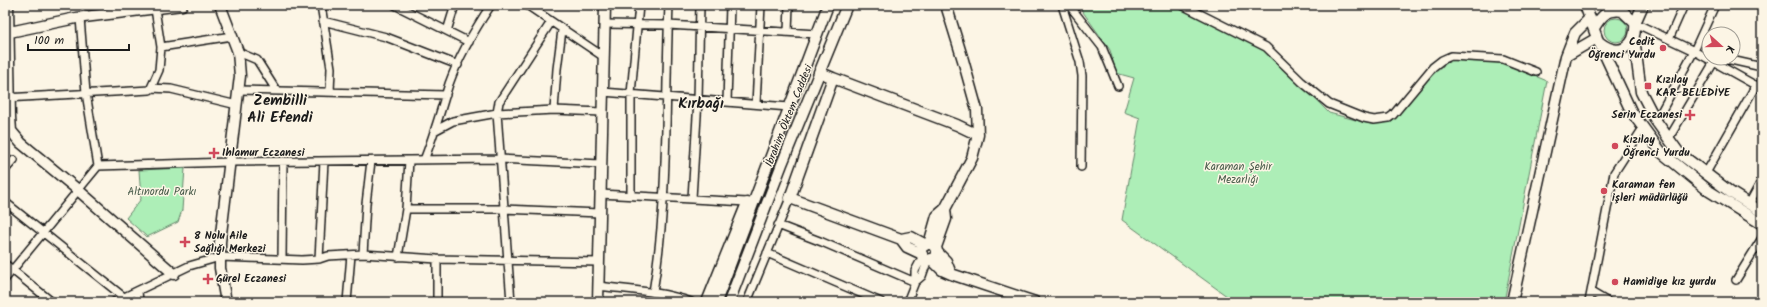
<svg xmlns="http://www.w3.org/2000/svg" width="1767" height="307" viewBox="0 0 1767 307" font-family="Kalam,sans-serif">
<rect width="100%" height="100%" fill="#fcf5e5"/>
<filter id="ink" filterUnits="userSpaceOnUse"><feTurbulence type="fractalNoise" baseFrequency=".025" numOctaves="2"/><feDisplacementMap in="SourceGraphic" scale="8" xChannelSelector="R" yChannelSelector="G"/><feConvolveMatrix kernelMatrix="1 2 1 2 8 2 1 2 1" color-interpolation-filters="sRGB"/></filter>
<g filter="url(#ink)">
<!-- green -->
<path fill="#adeeb7" stroke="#64856a" d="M1078,5H1174L1209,19L1267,49L1329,113L1371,124L1392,122L1430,77L1454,57L1507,64L1547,81L1504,302H1235L1122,220L1140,118L1124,112L1134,78L1116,73L1110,50Z
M1604 30a12 12 0 1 1 24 0a12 12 0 1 1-24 0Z
M185,168L182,210L178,222L147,237L126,218L141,199L139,170Z"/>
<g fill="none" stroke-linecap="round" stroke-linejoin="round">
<!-- street casing -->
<g stroke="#1c1c1c" stroke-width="10">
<path id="street" d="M321,5L331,68L330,92
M395,5L469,42
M527,5L604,57
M1062,5L1080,62L1082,76L1081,167
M1069,5L1102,47L1118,86
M1182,5L1266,47L1302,82L1329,104L1364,118L1374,120L1389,118L1393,115L1433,67L1442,60L1451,56L1503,59L1536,72
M80,18L86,93L98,166
M323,21L386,37L458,65
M1635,23L1694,51L1762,89
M604,24L668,25L817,34
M447,31L455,5
M788,32L789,5
M1669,39L1684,5
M161,47L232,36
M238,52L257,60L276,90
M1722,58L1762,67
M151,88L171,89L237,105
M239,90L446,95
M603,92L789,107
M5,98L150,90L159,70L161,47L155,9
M727,102L730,5
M756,104L761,5
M554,110L557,69L562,30
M1656,121L1694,51L1715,5
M436,130L453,121L497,113L554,110L602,112
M1669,138L1714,62
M424,160C434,135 441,109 449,84C459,56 475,29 491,5
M5,170L14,160
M1706,173L1756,85
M600,194L747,202
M631,195V94L639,5
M692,198L698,100L700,5
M5,202L125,298
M1749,204L1762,180
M406,209H503L600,213
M778,225L822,242L915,282
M767,253L881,302
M363,254L366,204L371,161
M398,257L406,209L409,160
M282,259L283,161
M319,259L324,161
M437,259V302
M5,264L52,302
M5,279L98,166L230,162L500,159L601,164
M1736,280L1762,238
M915,282L922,276L928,259
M598,286C630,290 661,291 691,302
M138,291L139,302
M653,292C669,197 665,100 669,5
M1591,292L1608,302
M114,302L189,266L220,257L302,260L319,259L328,256L363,254L437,259L599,262
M347,302L351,255
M511,302L497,113L499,102L551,22
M747,302L790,198
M907,302L915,282V271L923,256
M1589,302L1614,173L1643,128"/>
</g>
<!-- secondary casing -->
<g stroke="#1c1c1c" stroke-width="13">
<path id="secondary" d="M8,5L10,117L11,131L21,143L78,190L174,274
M220,5L238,52L240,76L220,242V268L226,302
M1585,5L1597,38L1631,111L1661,152L1709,191L1762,224
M1635,23L1643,5
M1594,28C1601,16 1608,8 1623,11
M5,33L76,18L182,5
M1634,38L1641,92L1656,121L1679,153L1730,192L1762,212
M1599,42C1619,58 1637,47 1635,23L1616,5
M1566,56L1597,38
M819,72L833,78L790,198L901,239L911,237L926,245
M833,78L957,125L978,135
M901,239L907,247L922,254
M929,244L937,216L945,209L972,158L978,135L977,110L963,60L946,5
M921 252a8 8 0 1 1 16 0a8 8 0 1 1-16 0Z
M936,247L946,219L945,209
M937,252L946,261L951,274
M931,259L942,270L951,274L1035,302
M598,302L605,5
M707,302L747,203
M716,302L828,5
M729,302L782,164L847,5
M1512,302L1566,56L1575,33L1590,18"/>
</g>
<!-- street -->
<use href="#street" stroke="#fcf5e5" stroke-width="7"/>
<!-- secondary -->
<use href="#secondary" stroke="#fcf5e5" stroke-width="10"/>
</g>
</g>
<!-- markers -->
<g fill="#d1495b" stroke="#fcf5e5" stroke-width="1.5">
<circle cx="1663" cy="48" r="4"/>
<rect x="1644" y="82" width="8" height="8" rx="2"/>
<path d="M1688 109h4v4h4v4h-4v4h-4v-4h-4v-4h4z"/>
<circle cx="1615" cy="146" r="4"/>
<path d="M212 147h4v4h4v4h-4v4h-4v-4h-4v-4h4z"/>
<circle cx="1604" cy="191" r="4"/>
<path d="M183 236h4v4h4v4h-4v4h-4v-4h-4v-4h4z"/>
<path d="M206 273h4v4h4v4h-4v4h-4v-4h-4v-4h4z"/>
<circle cx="1615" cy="282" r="4"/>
</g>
<g text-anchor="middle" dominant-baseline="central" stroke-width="3" stroke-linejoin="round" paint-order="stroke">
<!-- poi labels -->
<g font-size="11" font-weight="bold" fill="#1c1c1c" stroke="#fcf5e5" text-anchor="start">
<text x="1655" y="42" text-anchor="end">Cedit<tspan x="1655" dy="13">Öğrenci Yurdu</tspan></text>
<text x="1656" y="80">Kızılay<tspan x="1656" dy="13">KAR-BELEDİYE</tspan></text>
<text x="1682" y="115" text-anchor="end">Serin Eczanesi</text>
<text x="1623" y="140">Kızılay<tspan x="1623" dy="13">Öğrenci Yurdu</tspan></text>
<text x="222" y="153">Ihlamur Eczanesi</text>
<text x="1612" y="185">Karaman fen<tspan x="1612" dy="13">işleri müdürlüğü</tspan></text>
<text x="194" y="236">8 Nolu Aile<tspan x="194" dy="13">Sağlığı Merkezi</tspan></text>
<text x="216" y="279">Gürel Eczanesi</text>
<text x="1623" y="282">Hamidiye kız yurdu</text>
</g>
<!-- street labels -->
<g font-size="11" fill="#1c1c1c" stroke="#fcf5e5">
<text transform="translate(789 116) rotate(-68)">İbrahim Öktem Caddesi</text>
</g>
<!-- park labels -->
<g font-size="11" fill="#485b4a" stroke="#fcf5e5">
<text x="1238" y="167">Karaman Şehir<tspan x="1238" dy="13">Mezarlığı</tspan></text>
<text x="162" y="192">Altınordu Parkı</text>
</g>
<!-- district labels -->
<g font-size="15" font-weight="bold" fill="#1c1c1c" stroke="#fcf5e5">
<text x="280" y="101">Zembilli<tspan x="280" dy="17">Ali Efendi</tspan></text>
<text x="701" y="104">Kırbağı</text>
</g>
</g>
<!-- margin -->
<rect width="1767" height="307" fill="none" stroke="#fcf5e5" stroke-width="20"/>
<rect x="10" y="10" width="1747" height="287" fill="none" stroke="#1c1c1c" stroke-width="1.5" filter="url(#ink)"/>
<!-- north arrow -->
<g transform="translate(1721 46) rotate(111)"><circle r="19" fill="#fcf5e5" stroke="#a29e95"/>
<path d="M0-3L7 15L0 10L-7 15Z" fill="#d1495b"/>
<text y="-6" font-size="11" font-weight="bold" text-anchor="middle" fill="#1c1c1c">K</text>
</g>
<!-- scale -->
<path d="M28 44v6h101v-6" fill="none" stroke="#1c1c1c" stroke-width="2"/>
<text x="34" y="44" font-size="12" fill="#1c1c1c" stroke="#fcf5e5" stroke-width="3" paint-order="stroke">100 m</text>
</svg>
